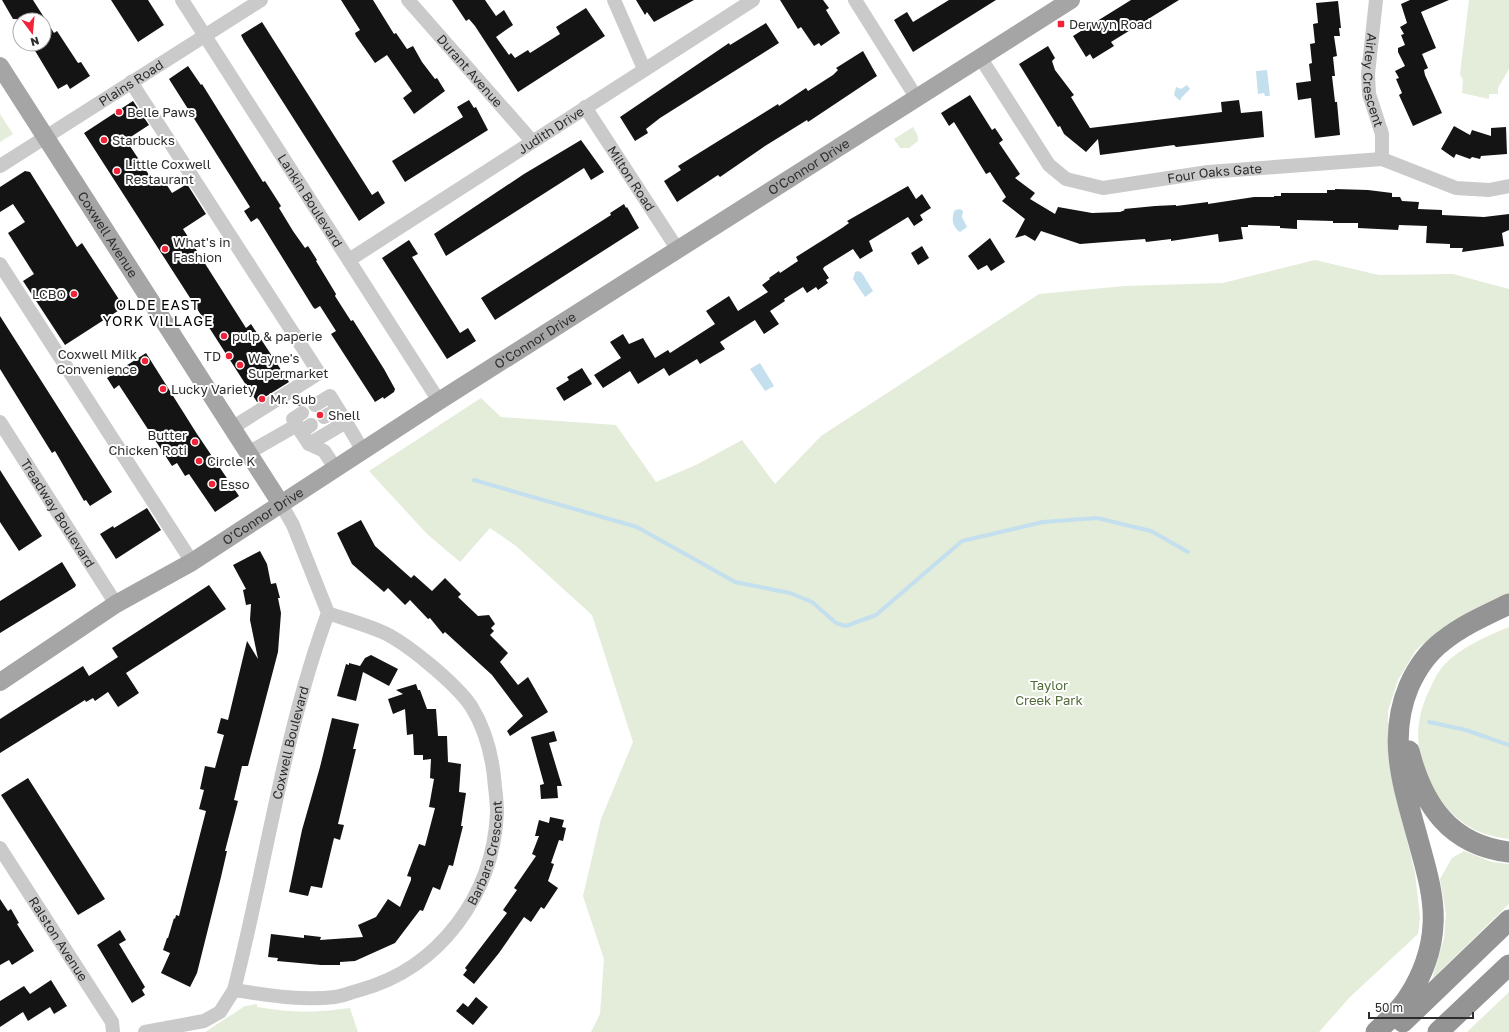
<svg xmlns="http://www.w3.org/2000/svg" width="1509" height="1032" viewBox="0 0 1509 1032" font-family="'Golos Text',sans-serif">
<rect width="100%" height="100%" fill="#fff"/>
<!-- green -->
<path fill="#e4ecda" d="M1469,0H1509V69L1498,88V94H1489V99L1462,93L1463,80L1460,74Z
M0,114L13,134L0,142Z
M913,127L918,136V141L909,148H900L894,139Z
M1315,260L1379,275L1453,274L1509,289V595L1447,625L1429,639L1416,650L1398,680L1388,711V754L1392,780L1415,873L1420,918L1418,934L1350,997L1319,1032H591L600,1014L604,959L583,896L601,819L633,742L592,615L516,546L490,528L460,562L427,534L369,471L481,398L501,417L616,425L656,482L696,465L742,440L775,484L821,436L1039,294L1125,286L1223,283Z
M1509,627V839C1493,837 1474,832 1461,821C1421,791 1406,737 1429,691C1433,682 1437,673 1444,665C1461,647 1487,636 1509,627Z
M1464,851L1492,862L1509,864V904L1432,979L1444,938L1446,914L1440,879L1452,858Z
M1509,992V1032H1467Z
M257,1004V1007C292,1013 315,1013 350,1008L358,1032H205L245,1006Z"/>
<!-- water -->
<path fill="#c4dfee" d="M1267,70L1270,96H1265L1264,93L1258,94L1256,71Z
M1187,85L1190,89L1181,98V100H1179L1174,95L1176,87L1181,89Z
M960,209L963,211L962,217L967,227L960,232C952,227 951,217 955,210Z
M858,271L862,273L873,291L865,297L853,279L855,272Z
M760,363L774,386L765,391L750,369Z"/>
<g fill="none" stroke-linecap="round" stroke-linejoin="round">
<!-- stream -->
<path stroke="#c4dfee" stroke-width="4" d="M474,480L637,527L735,582L790,593L812,602L836,623L846,626L876,615L962,541L1043,522L1097,518L1151,531L1188,552
M1429,722L1466,730L1509,745"/>
</g>
<!-- building -->
<path fill="#141414" d="M2,0H33L54,33L57,31L78,63L81,62L90,76L70,89L67,84L58,89L31,44H44V20L13,19Z
M111,0H148L164,25L138,42Z
M341,0H373L394,34L396,33L407,49L413,46L422,62L435,79L437,78L445,91L414,114L403,98L412,91L387,55L375,63L356,36L355,33L360,30Z
M452,0H485L496,16L504,10L513,25L496,37L509,55L511,53L515,58L528,50L530,53L560,34L556,27L586,8L605,36L518,92L475,26L469,19L466,21Z
M636,0H694L654,22L647,12L645,15Z
M780,0H823L829,8L826,10L840,33L821,46L819,43L814,46L801,27L798,29Z
M949,0H996L913,52L894,20L907,12L913,22Z
M1131,0H1179L1111,42L1114,46L1093,59L1090,54L1086,57L1073,36Z
M1410,0H1449L1421,12L1436,48L1422,54L1428,68L1424,70L1425,75L1442,113L1413,126L1399,95L1402,93L1396,79L1399,78L1395,71L1405,66L1398,52V48L1405,45L1401,35L1404,34L1400,27L1407,23L1401,4Z
M1338,1L1341,28H1339L1340,36H1334L1337,56L1333,57L1335,76H1332L1335,102H1337L1340,135L1315,138L1311,98L1298,100L1296,83L1311,81L1309,64L1312,63L1310,44L1315,43L1313,24L1318,23L1316,3Z
M262,22L372,195L378,191L385,203L359,221L244,41L241,35Z
M766,23L779,43L660,118L646,129L648,133L635,141L620,117L729,43L730,45Z
M1048,46L1055,58L1052,61L1055,70L1074,95L1071,97L1090,128L1222,112L1221,102L1239,100L1241,113L1262,111L1264,137L1176,147L1174,145L1100,155L1098,139L1086,152L1064,134L1060,126L1058,127L1019,64Z
M863,51L877,76L808,122L807,120L765,146L720,177L718,175L677,202L664,181L681,170L678,166L778,104L779,106L806,88L808,91L833,75L838,70L836,68Z
M188,66L201,85L202,84L263,182L265,181L281,206L279,208L293,231L305,248L308,246L317,260L316,261L336,294L335,296L351,321L353,320L384,369L395,389L394,392L384,399L383,397L375,402L331,334L336,331L320,306L315,309L313,307L259,220L257,218L251,222L244,211L250,207L169,79Z
M970,95L992,130L995,128L1003,140L999,143L1020,174L1015,178L1035,193L1030,199L1055,214L1058,207L1092,213L1120,212L1125,210L1124,209L1155,206L1176,205V206L1208,202V204L1254,197H1274V196H1281V193H1327V190H1335V189L1368,190L1392,193V197H1400L1402,201L1419,202L1418,209L1442,210V215L1484,217L1509,214V230L1502,233L1504,246L1462,252L1463,248H1450V244L1426,243L1427,226L1399,225L1398,230L1358,228V223H1333V221L1297,220V229L1280,228V226L1248,225V227H1241L1243,239L1219,242L1218,234L1171,241V239L1146,242L1145,239L1080,244L1041,231L1035,241L1025,235L1015,238L1025,219L1002,201L1006,197L990,172L986,174L954,122L949,126L941,113Z
M469,100L474,108L476,107L488,130L405,182L392,161L463,117L457,107Z
M133,101L149,125L126,140L155,184L163,179L172,193L187,184L206,214L183,229L246,328L251,324L289,382L257,402L84,133Z
M1454,126L1470,135L1472,130L1491,136V128L1506,127L1507,154L1481,156L1480,159L1472,157L1470,159L1456,154L1454,158L1441,149Z
M581,140L604,172L591,180L584,168L446,256L434,234L524,174Z
M25,171L30,172L77,247L82,243L124,307L65,345L23,281L34,274L8,233L25,222L13,204L0,212V187Z
M908,186L916,199L922,194L931,208L920,215L923,220L914,226L908,217L869,241L873,251L860,259L853,249L824,267L823,269L829,278L826,280L828,283L818,290L816,287L807,293L803,287L784,299L785,301L770,311L779,324L764,334L755,320L720,342L725,349L713,356L700,364L697,359L669,376L664,368L638,384L630,371L603,388L594,375L621,358L610,342L623,334L629,344L643,338L655,358L668,350L670,353L715,324L706,311L729,296L738,311L768,292L762,285L770,279L769,278L779,271L780,273L798,261L796,257L842,228L849,223L847,221Z
M624,204L626,208L627,207L639,228L495,320L481,298L611,215L610,213Z
M990,238L1005,262L991,271L987,265L978,270L968,256Z
M409,240L418,254L412,257L460,333L468,328L476,341L447,359L382,258Z
M922,246L929,258L918,265L911,253Z
M0,316L112,492L90,506L86,500L84,501L55,451L52,453L0,369Z
M146,353L197,434L239,496L215,512L189,474L185,476L177,463L172,466L119,385L114,389L107,378Z
M582,368L592,384L564,401L556,388L569,380L567,377Z
M309,396L311,398L307,401V406L302,405L297,406Z
M0,470L42,536L19,551L0,522Z
M147,508L161,530L116,559L100,534L113,526L114,528Z
M361,520L375,546L411,578L414,575L432,591L445,578L461,594L458,597L478,616L489,615L495,624L491,628L494,631L490,635L508,653L500,662L518,685L528,677L548,712L510,736L507,731L523,716L492,675L445,632L443,634L430,618L428,619L410,600L405,605L388,588L384,592L352,564L337,533Z
M260,551L267,564L271,584L276,583L280,598H278L281,613L278,652L248,766H242L234,800L238,801L225,851H227L221,877L197,973L190,987L161,973L170,953L163,950L167,938H168L174,918L175,919L176,915L179,916L206,811L199,809L204,790L200,789L205,766L215,768L224,735L217,733L221,718L228,720L247,641L258,659L250,620L251,604L246,605L243,590L246,589L233,565Z
M62,562L76,585L75,587L0,633V601Z
M209,585L226,609L126,673L139,693L118,707L108,692L95,701L93,698L86,702L85,700L0,753V719L83,666L89,676L118,657L112,648Z
M371,655L398,669L389,686L363,672L356,701L337,696L346,664L349,665V663L360,666L365,658Z
M416,684L418,690H420L427,709H436L438,736H447L448,762L461,764L459,792L466,793L461,826H463L453,866L449,865L440,890L433,887L423,911L420,910L395,943L355,961L340,962V965H321L277,961L278,958L268,957L271,934L304,938V935L321,937L320,940L363,937L358,925L376,917L388,899L400,907L411,880V877L407,876L419,844L425,846L435,808L429,807L434,779L430,778L431,759L423,760V755H414L413,734L407,735L405,709L393,714L388,699L403,694L396,690Z
M332,718L359,724L353,749H356L338,824L344,825L340,840L334,838L322,888L311,886L308,896L289,892L302,830L320,767Z
M554,731L557,741L549,743L562,786H557L558,798L541,799L540,785L544,784L531,737Z
M28,778L105,899L78,915L1,795Z
M550,817L564,820L562,827L566,828L563,841L559,840L551,863L554,864L548,881L558,888L544,909L541,907L531,922L524,917L499,953L474,984L463,975L467,970L465,968L507,913L503,910L517,890L514,888L536,856L532,854L539,836H535L539,820L549,823Z
M0,899L8,911L11,909L19,923L17,924L34,951L12,965L9,960L0,965Z
M120,930L126,940L119,944L145,987L142,990L145,995L132,1003L97,945Z
M51,980L67,1006L54,1014L50,1007L28,1021L23,1012L0,1027V1001L24,986L30,994Z
M476,997L488,1007L473,1025L456,1011L463,1003L468,1007Z"/>
<g fill="none" stroke-linecap="round" stroke-linejoin="round">
<!-- minor -->
<g stroke="#cacaca" stroke-width="14">
<path id="s1" d="M182,0L439,401"/>
<path id="s2" d="M408,0L532,141"/>
<path d="M614,0L644,69"/>
<path d="M855,0L916,97"/>
<path id="s3" d="M1376,0L1368,74L1369,94L1382,134V159"/>
<path id="s4" d="M980,57L1049,165L1066,179L1103,188L1208,172L1382,159L1456,188L1489,190L1509,186"/>
<path d="M131,82L319,373L232,428"/>
<path id="s5" d="M585,107L678,250"/>
<path id="s6" d="M0,166L261,0"/>
<path id="s7" d="M349,260L753,0"/>
<path d="M0,264L192,562"/>
<path d="M315,405L330,396L338,409L324,417"/>
<path d="M302,413L293,419L301,432L311,425"/>
<path id="s8" d="M0,422L116,604"/>
<path d="M346,422L363,451"/>
<path d="M301,432L309,444L346,422L338,409"/>
<path d="M309,444L324,451L336,469"/>
<path d="M248,453L297,425"/>
<path id="s9" d="M0,848L112,1022L113,1032"/>
<path id="s10" d="M234,990C267,995 301,1001 335,997C343,996 352,992 360,990C440,968 493,895 497,813C497,804 496,795 495,787C493,759 486,730 471,706C456,684 405,641 380,631C363,624 345,619 328,613"/>
<path id="s11" d="M145,1032L204,1021L220,1012L234,990C266,865 283,735 328,613L293,525L281,504"/>
</g>
<!-- major -->
<g stroke="#a5a5a5" stroke-width="18">
<path id="s12" d="M0,66L281,504"/>
<path id="s13" d="M0,682L116,604L192,562L439,401L1071,0"/>
</g>
<!-- highway -->
<path stroke="#949494" stroke-width="21" d="M1409,751C1423,805 1450,845 1509,852
M1403,1022L1509,920
M1376,1032C1387,1021 1401,1010 1409,996C1422,976 1432,950 1433,925C1435,896 1425,865 1417,836C1403,785 1387,738 1409,686C1417,668 1427,653 1443,641C1463,625 1486,615 1509,604
M1438,1032L1509,965"/>
</g>
<!-- markers -->
<g fill="#f12339" stroke="#fff" stroke-width="1.5">
<rect x="1057" y="20" width="8" height="8" rx="2"/>
<circle cx="119" cy="112" r="4"/>
<circle cx="104" cy="140" r="4"/>
<circle cx="117" cy="171" r="4"/>
<circle cx="165" cy="249" r="4"/>
<circle cx="74" cy="294" r="4"/>
<circle cx="224" cy="336" r="4"/>
<circle cx="229" cy="356" r="4"/>
<circle cx="145" cy="361" r="4"/>
<circle cx="240" cy="365" r="4"/>
<circle cx="163" cy="389" r="4"/>
<circle cx="262" cy="399" r="4"/>
<circle cx="320" cy="415" r="4"/>
<circle cx="195" cy="442" r="4"/>
<circle cx="199" cy="461" r="4"/>
<circle cx="212" cy="484" r="4"/>
</g>
<g text-anchor="middle" dominant-baseline="central" stroke-width="4" stroke-linejoin="round" paint-order="stroke">
<!-- poi labels -->
<g font-size="13" fill="#2d2d2d" stroke="#fff" text-anchor="start">
<text x="1069" y="24">Derwyn Road</text>
<text x="127" y="112">Belle Paws</text>
<text x="112" y="140">Starbucks</text>
<text x="125" y="164">Little Coxwell<tspan x="125" dy="15">Restaurant</tspan></text>
<text x="173" y="242">What's in<tspan x="173" dy="15">Fashion</tspan></text>
<text x="66" y="294" text-anchor="end">LCBO</text>
<text x="232" y="336">pulp &amp; paperie</text>
<text x="137" y="354" text-anchor="end">Coxwell Milk<tspan x="137" dy="15">Convenience</tspan></text>
<text x="221" y="356" text-anchor="end">TD</text>
<text x="248" y="358">Wayne's<tspan x="248" dy="15">Supermarket</tspan></text>
<text x="171" y="389">Lucky Variety</text>
<text x="270" y="399">Mr. Sub</text>
<text x="328" y="415">Shell</text>
<text x="187" y="435" text-anchor="end">Butter<tspan x="187" dy="15">Chicken Roti</tspan></text>
<text x="207" y="461">Circle K</text>
<text x="220" y="484">Esso</text>
</g>
<!-- street labels -->
<g font-size="13" fill="#2d2d2d" stroke="#fff">
<text stroke="none"><textPath href="#s2" startOffset="94">Durant Avenue</textPath></text>
<text stroke="none"><textPath href="#s3" startOffset="81">Airley Crescent</textPath></text>
<text stroke="none"><textPath href="#s6" startOffset="155">Plains Road</textPath></text>
<text stroke="none"><textPath href="#s7" startOffset="240">Judith Drive</textPath></text>
<text stroke="none"><textPath href="#s13" startOffset="959">O'Connor Drive</textPath></text>
<text stroke="none"><textPath href="#s4" startOffset="301">Four Oaks Gate</textPath></text>
<text stroke="none"><textPath href="#s5" startOffset="85">Milton Road</textPath></text>
<text stroke="none"><textPath href="#s1" startOffset="238">Lankin Boulevard</textPath></text>
<text stroke="none"><textPath href="#s12" startOffset="200">Coxwell Avenue</textPath></text>
<text stroke="none"><textPath href="#s13" startOffset="635">O'Connor Drive</textPath></text>
<text stroke="none"><textPath href="#s8" startOffset="108">Treadway Boulevard</textPath></text>
<text stroke="none"><textPath href="#s13" startOffset="311">O'Connor Drive</textPath></text>
<text stroke="none"><textPath href="#s11" startOffset="358">Coxwell Boulevard</textPath></text>
<text stroke="none"><textPath href="#s10" startOffset="325">Barbara Crescent</textPath></text>
<text stroke="none"><textPath href="#s9" startOffset="108">Ralston Avenue</textPath></text>
</g>
<!-- park labels -->
<g font-size="13" fill="#526c38" stroke="#fff">
<text x="1049" y="685">Taylor<tspan x="1049" dy="15">Creek Park</tspan></text>
</g>
<!-- neighbourhood labels -->
<g font-size="14" letter-spacing="1" fill="#000" stroke="#fff">
<text x="158" y="304">OLDE EAST<tspan x="158" dy="16">YORK VILLAGE</tspan></text>
</g>
</g>
<!-- north arrow -->
<g transform="translate(32 32) rotate(164)"><circle r="19" fill="#ffffff" stroke="#ababab"/>
<path d="M0-3L7 15L0 10L-7 15Z" fill="#f12339"/>
<text y="-6" font-size="11" font-weight="bold" text-anchor="middle" fill="#2d2d2d">N</text>
</g>
<!-- scale -->
<path d="M1369 1012v6h104v-6" fill="none" stroke="#2d2d2d" stroke-width="2"/>
<text x="1375" y="1012" font-size="12" fill="#2d2d2d" stroke="#ffffff" stroke-width="3" paint-order="stroke">50 m</text>
</svg>
